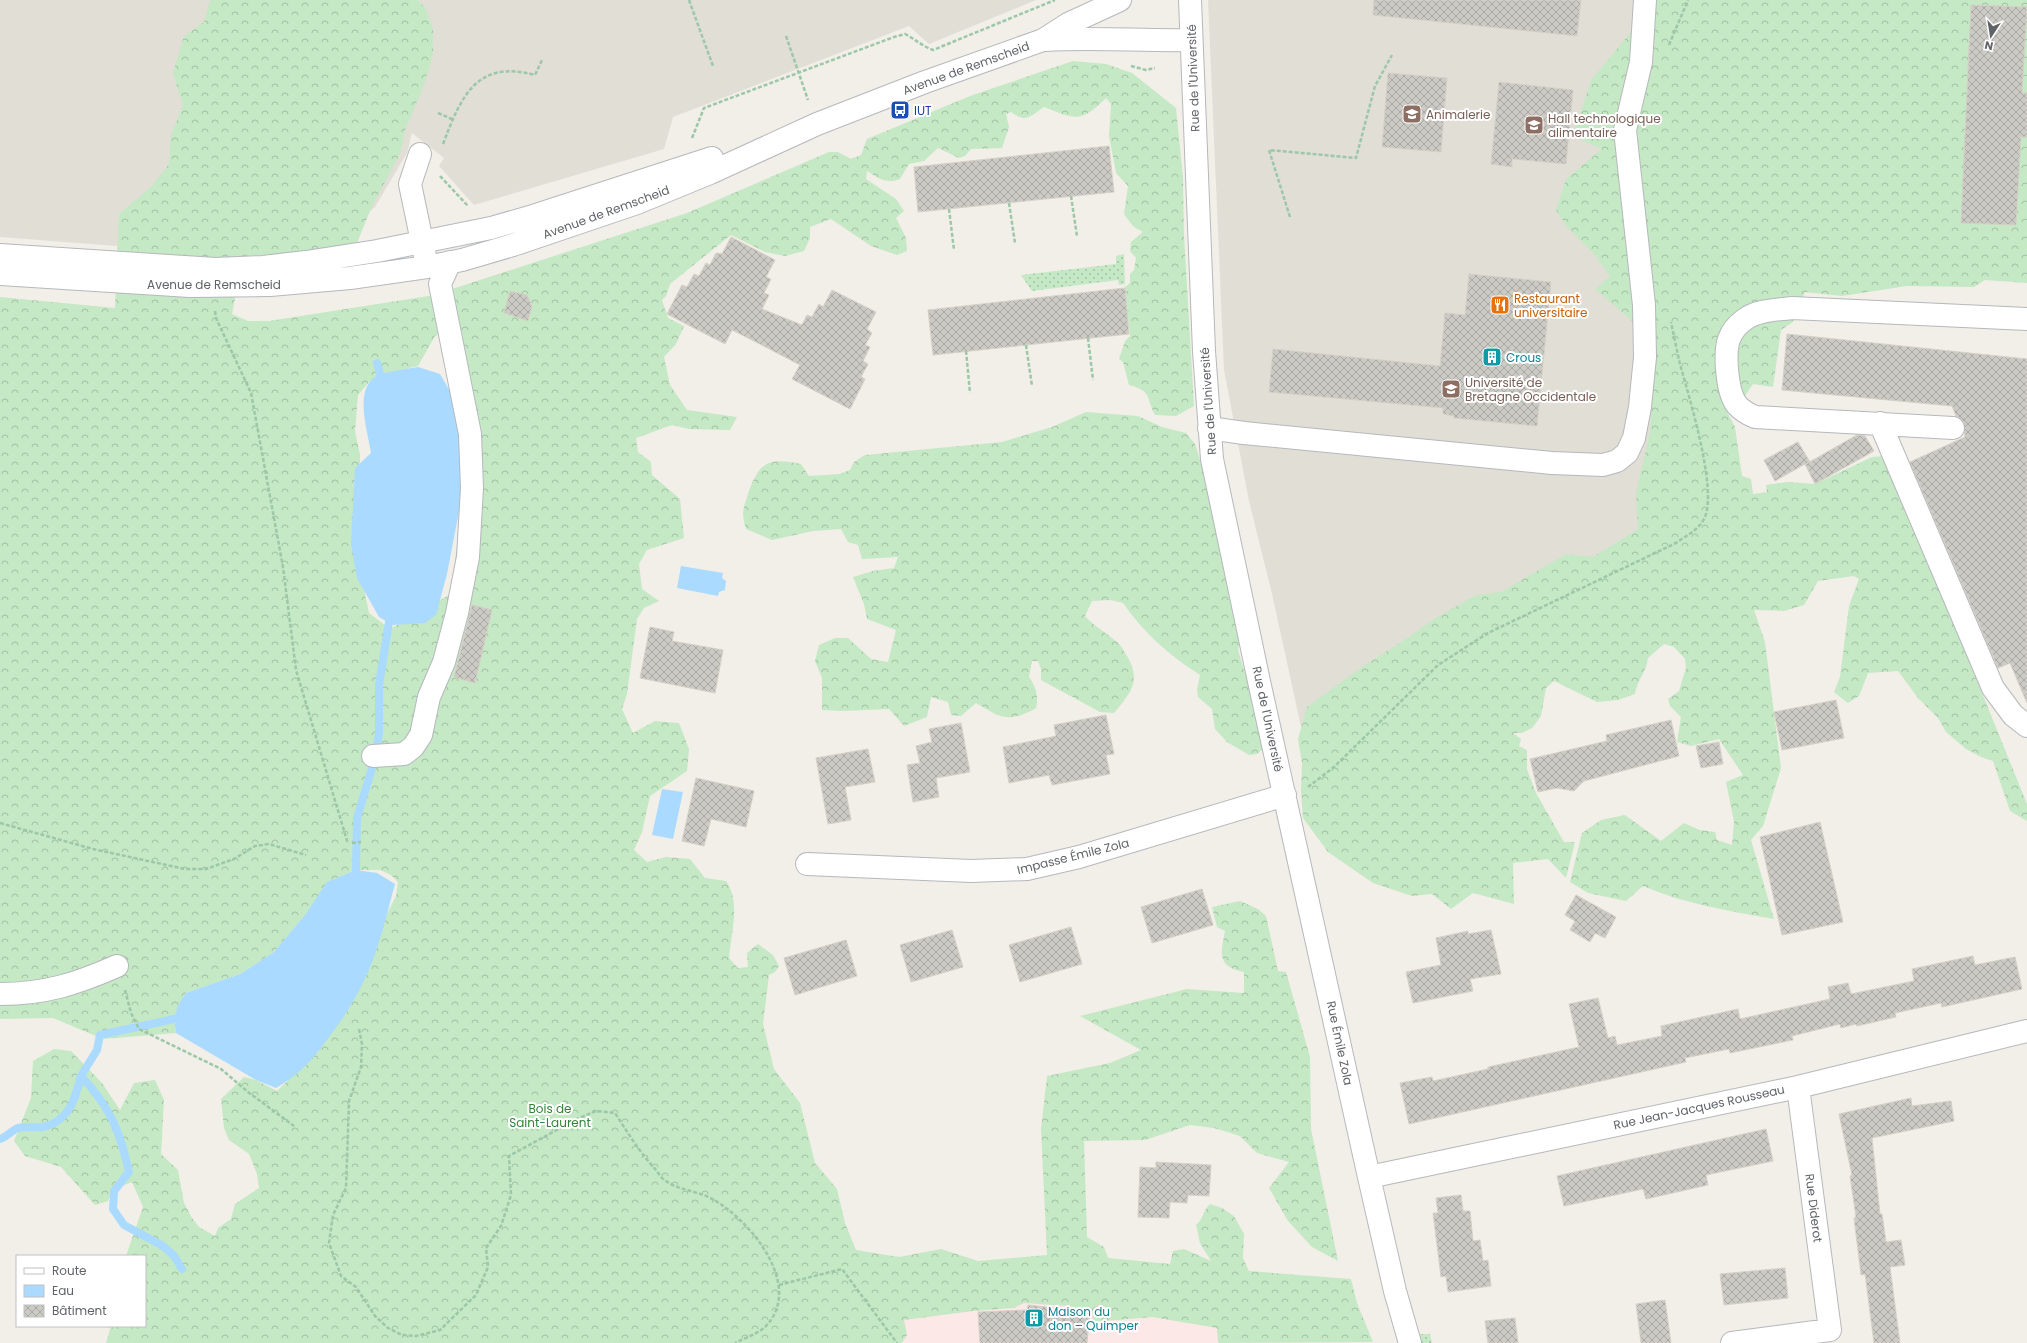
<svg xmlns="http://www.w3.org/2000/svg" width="2027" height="1343" viewBox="0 0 2027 1343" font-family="Poppins,sans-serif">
<defs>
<pattern id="grass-dots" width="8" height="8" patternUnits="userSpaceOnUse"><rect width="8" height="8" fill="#c5e8c5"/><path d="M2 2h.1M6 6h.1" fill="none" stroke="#a3c0a4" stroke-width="1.8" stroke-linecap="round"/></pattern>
<pattern id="forest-crowns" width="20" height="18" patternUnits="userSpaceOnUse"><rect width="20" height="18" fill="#c5e8c5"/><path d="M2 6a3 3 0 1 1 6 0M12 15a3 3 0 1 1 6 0" fill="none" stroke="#a3c0a4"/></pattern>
<pattern id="building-cross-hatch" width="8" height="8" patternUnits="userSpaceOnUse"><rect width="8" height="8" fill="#cccac5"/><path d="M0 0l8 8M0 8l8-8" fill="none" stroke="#a9a8a4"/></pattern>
</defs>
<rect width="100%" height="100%" fill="#f1efe8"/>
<!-- education -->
<path fill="#e1ded6" d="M0,0H1036L929,44L909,26L673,117L664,149L474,205L439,166L444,158L412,133L407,153L375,207L351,229L207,253L0,237Z
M1208,0H1679L1690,498L1305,745L1272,594L1249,501L1224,370Z"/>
<!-- medical -->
<path fill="#fce8e6" d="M844,1297L1358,1308L1365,1343H789Z"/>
<!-- grass -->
<path fill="url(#grass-dots)" d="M1124,254L1125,284L1119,285L1118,280L1032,291L1021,275L1116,264V256Z
M1422,1334H1430L1432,1343H1419L1417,1336Z"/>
<!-- forest -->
<path fill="url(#forest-crowns)" d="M210,0H417L425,7L433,29V54L424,85L405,130L400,154L372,206L357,243L310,252L243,256L232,314L248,321H269L435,295L443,332L435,336L418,366L379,375L369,382L358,395L355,431L360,455V570L369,613L390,629L451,594L456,570L455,560L461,517L449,290L687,213L829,152H838L851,159L861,155L867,139L970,96L1073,61L1106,64L1132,73L1176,108L1183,178L1184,235L1194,406L1176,416L1155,415C1145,396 1153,392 1129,385L1123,362L1119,359L1125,341L1130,336L1125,287L1130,283V274L1134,270L1136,258L1130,251L1131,242L1143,232L1133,226L1124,214L1128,186L1116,173L1109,136L1111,104L1106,98C1080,124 1075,119 1044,107C1029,117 1027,123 1011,112L1006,114L1009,127L1002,148L971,149L965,156L959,158L938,148L924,161L909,164L900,179C885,184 880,179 867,171L866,179L896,199L904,211L896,218L906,238L907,251L897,255L871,246L831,219L810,227V238L804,251L785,256L765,252L731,235L670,284L666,296L662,300L668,318L684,326L676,344L664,357L670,385L687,410L737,417L730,430L689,429L672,425L636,438L638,452L651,462L652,475L680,499L684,538L647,550L639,564L642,589L659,601L644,608L637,619L627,694L622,709L633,733L655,721L679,723L689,749L687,771L650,796L642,832L634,850L647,862L666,857L690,859L705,878L726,881C741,902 731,933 729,958L738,968L748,967L747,953L758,944L773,955L779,966L775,972L769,975L763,1024L774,1069L800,1103L815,1163L837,1189L845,1223L856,1250L899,1257L941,1249L978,1261L1047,1255L1041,1129L1047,1076L1110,1063L1141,1050L1080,1016L1187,989L1244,993V972C1216,967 1221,952 1225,931L1217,927L1212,907L1240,901L1258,909L1266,916L1278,971L1286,972L1310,1057L1311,1129L1338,1261L1312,1247L1288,1221L1269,1188L1289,1162L1257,1153L1240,1136L1214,1128L1190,1125L1145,1140L1084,1141L1087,1237L1104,1247L1108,1258L1170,1264L1173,1251L1184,1249L1211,1261L1200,1243L1196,1225C1204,1218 1202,1212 1210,1204L1222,1208L1234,1216L1244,1234L1243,1258L1249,1271L1351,1279L1357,1303L1373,1342L1219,1343L1218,1342L1217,1328L1152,1317L1093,1322L1092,1310L1067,1306L1024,1303L1014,1308L973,1311L904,1320L907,1335L902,1343H106L111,1326H145V1256H126L143,1207L132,1182L112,1190L108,1201L95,1205L61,1167L25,1156L14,1141L31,1098L33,1061L54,1049L71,1051L102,1083L120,1110L134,1083L155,1080L164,1100L161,1154L178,1170L184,1203L192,1218L199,1227L215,1236L218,1228L231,1219L235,1204L259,1188L257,1174L249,1154L229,1140L224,1128L221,1099L244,1077L256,1080L277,1091L318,1052L396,896L398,882L391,875L380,870H356L328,882L305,915L274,952L240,974L186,993L174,1019L176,1033L103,1039L53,1018L0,1019V297L115,308L119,214L152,186L169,164L171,135L183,105L173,73L184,36L204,22Z
M1649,0H2027V283L1985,280L1974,287L1907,286L1842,296L1805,292L1793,322L1781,330L1773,387L1753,384L1742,400L1724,406L1735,427L1742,476L1751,479L1753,494L1767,492L1766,485L1788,482L1815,484L1872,457L1886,456L2027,804V821L2010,811L1993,761L1981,757L1966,749L1946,732L1938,718L1918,698L1898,671L1868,673L1859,696L1848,703L1834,692L1840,677L1849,606L1859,579L1854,576L1818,581L1804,605L1784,611L1754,610L1765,642L1781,768L1763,826L1751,840L1774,919C1729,911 1685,904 1643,886L1626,901L1588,893L1570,882L1582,833L1601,820L1625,815L1661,841L1684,823L1700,830L1715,832L1717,840L1732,845L1734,822L1726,782L1743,775L1719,739L1691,746L1677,742L1681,717L1670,706L1668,699L1679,691L1686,668L1685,659L1674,647L1664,644L1648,658C1647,671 1637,680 1635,694L1618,700L1597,702L1554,681L1546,688L1541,716L1532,728L1522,733H1513L1521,739L1519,746L1527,750V769L1536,793L1564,842H1575L1566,878L1548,859L1513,863L1514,904L1473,893L1451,909L1432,894L1412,896L1373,883L1328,852L1303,818L1301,791L1302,763L1298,739L1307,707L1362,667L1406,639L1434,619L1476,595L1501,592L1566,554L1593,557L1638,529L1636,493L1650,432L1653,384L1647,346L1630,319L1595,289L1610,276L1595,255L1567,227L1556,210L1566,179L1602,149L1573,136L1591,80L1631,32Z
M1086,412L1138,416L1162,427L1186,433L1195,444L1213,501L1241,634L1238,650L1248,683L1263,749L1257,754L1249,755L1227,742L1215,729L1212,709L1198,697L1197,690L1200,675C1168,654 1145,634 1123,603L1111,600L1092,601L1085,616C1097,629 1106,632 1118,643C1122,646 1124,652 1127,656C1142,681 1130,694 1114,713L1100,712L1041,680V669L1038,661H1032L1029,677C1036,687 1039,697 1036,708C1009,724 1000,717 976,703L961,716L951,715L948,702L931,697L927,717L904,726L889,709L843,711L822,710V678L815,661L819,645L835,638H848L871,659L888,662L896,630L867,619L864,604L853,577L873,571L894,568L898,557L862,559L858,545L848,542L841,529L813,531L772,540L746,529C741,512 743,510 748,494C759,462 768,457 801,464L809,476L840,474L850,470L854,462L865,455L1002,442L1052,427Z"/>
<!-- water -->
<path fill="#aadaff" d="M418,367L440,374L458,405L464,436L461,501L447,574L436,615L425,623L393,625L379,617L357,578L351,544L355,468L371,453C368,432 352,386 379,375C390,371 406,369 418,367Z
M681,566L723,573L722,578L726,581L725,590L719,592L718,596L677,588Z
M662,789L683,792L673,839L652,835Z
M356,870L377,873L395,884C386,917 378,954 362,985C352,1005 340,1023 326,1041C313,1060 296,1077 276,1088L256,1080L176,1033L174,1019L178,1005L186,993L240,974L274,952L305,915L327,882Z"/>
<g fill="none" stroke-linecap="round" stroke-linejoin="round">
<!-- stream -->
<path stroke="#aadaff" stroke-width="8" d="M377,363L383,384
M358,879L356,870L357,818L375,758L379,733V685L389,622L392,614
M0,1139C7,1137 12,1130 18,1128C26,1126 35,1128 43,1127C69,1121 75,1100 81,1076
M182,1269L174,1256L163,1246L124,1225L113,1209L114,1191L129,1172C120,1131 110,1107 81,1076L97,1050L100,1035L174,1019L185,1020"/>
</g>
<!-- building -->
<path fill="url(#building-cross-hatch)" stroke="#d6d1c6" d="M1374,0H1581L1577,36L1373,15Z
M1971,5L2027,7L2022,93H2027V137H2021L2016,225L1961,223Z
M1388,73L1447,78L1441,152L1382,147Z
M1499,82L1573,90L1566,164L1512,159V167L1491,164Z
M1109,146L1114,192L918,212L914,167Z
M731,237L775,260L766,277L771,279L764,293L769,295L762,309L802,325L807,315L812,317L819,304L823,307L832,290L876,312L867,329L872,333L865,345L870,347L863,361L868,364L861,377L865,379L850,409L792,379L800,365L756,342L732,330L725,344L667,314L682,285L687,287L694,274L699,276L706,263L710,265L716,253L722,254Z
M1469,274L1551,282L1537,426L1454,418V416L1443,414V408L1269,392L1273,349L1440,366L1445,313L1465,315Z
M1125,288L1129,334L933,355L928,310Z
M510,291L527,295L532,306L528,321L504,313Z
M1787,334L2027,359V703L2010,663L1998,668L1910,462L1965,437L1964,422L1956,416L1952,406L1782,390Z
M1857,435L1865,436L1874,451L1815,484L1805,464L1775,481L1764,460L1798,442L1810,462L1806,464Z
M472,605L492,610L475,683L454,677Z
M650,627L674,632L672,641L723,650L715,693L640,678Z
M1836,700L1844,738L1782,750L1774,712Z
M1106,715L1114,754L1106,755L1110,774L1052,785L1049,775L1009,783L1003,747L1056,736L1054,725Z
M1671,720L1679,756L1584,781L1574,791L1557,788L1538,792L1530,759L1607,741L1606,735Z
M961,723L970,772L936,778L939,797L913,802L907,765L920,763L916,746L932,742L929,729Z
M1719,742L1723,764L1701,768L1696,746Z
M868,749L875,782L845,787L851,820L828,824L816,758Z
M696,778L754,791L746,827L711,819L704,846L682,841Z
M1820,822L1843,922L1782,935L1760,837Z
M1202,889L1213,925L1152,943L1141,907Z
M1576,895L1616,917L1605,938L1595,933L1590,942L1570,930L1575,921L1565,915Z
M1071,927L1082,964L1020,982L1009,945Z
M952,930L963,967L911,982L900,945Z
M1491,930L1501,974L1470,979L1473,991L1413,1003L1406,972L1441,965L1436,938L1468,931V934Z
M846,940L857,976L795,995L784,958Z
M1973,956L1975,965L2015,957L2022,989L1942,1007L1941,1003L1895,1013L1896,1017L1857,1026L1856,1024L1841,1028L1840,1024L1792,1036L1793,1040L1730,1053L1729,1049L1685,1058L1686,1062L1409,1124L1400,1083L1432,1077L1433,1081L1488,1069V1067L1579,1047L1569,1004L1598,998L1608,1038L1615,1036L1617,1045L1662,1036L1661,1026L1738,1009L1740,1019L1830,999L1828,987L1848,983L1851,994L1914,981L1912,969Z
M1911,1098L1912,1106L1951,1101L1954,1121L1872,1138L1880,1214H1882L1886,1242L1901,1240L1905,1265L1890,1267L1900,1343H1874L1865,1274L1861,1275L1854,1218L1856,1217L1850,1176L1852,1175L1839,1114Z
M1766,1129L1773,1161L1706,1175L1708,1185L1646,1199L1643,1189L1564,1206L1557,1176Z
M1156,1162L1211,1165L1209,1196L1188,1195L1187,1203L1170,1202L1169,1218L1138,1217L1140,1167L1156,1168Z
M1461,1195L1463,1211H1470L1473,1241L1480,1240L1483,1261L1488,1260L1491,1286L1448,1292L1446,1276L1441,1277L1433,1213H1438L1436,1198Z
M1785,1268L1788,1298L1724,1305L1720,1274Z
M1665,1300L1671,1343H1641L1636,1304Z
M1028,1305L1090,1312L1087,1343H980L978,1312L1027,1310Z
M1515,1318L1518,1343H1488L1485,1321Z"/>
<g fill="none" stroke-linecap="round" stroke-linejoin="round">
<!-- minor casing -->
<g stroke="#b5b8bc" stroke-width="24">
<path id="minor" d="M1190,0L1204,351L1212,459L1260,686L1369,1177L1395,1291L1410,1343
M1045,40C1094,37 1142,41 1191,40
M420,154L410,184L425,256
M0,255L215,269L263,267L306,262L377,251L491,228L533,216L712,158
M0,274L190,286L270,285L350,278L427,267L462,260L513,245L637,203L710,173L817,124L925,82L1043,40L1068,24L1120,0
M1880,423L1993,688L2013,715L2027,726
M1209,428L1244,433L1552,463L1603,465L1617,461L1627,453L1634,438L1640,407L1645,357L1644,305L1625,130L1641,62L1645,0
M1953,428L1755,417C1748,414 1742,411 1737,405C1727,393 1724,354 1729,339C1732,331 1737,325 1744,320C1756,310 1777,310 1792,308L2027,319
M373,756L404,754L413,747L421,735L429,697L444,662L457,613L468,557L472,488L470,434L440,284L450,262
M807,864L971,871L1027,869L1079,857L1285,795
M0,994C45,994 76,984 117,966
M1369,1177L1798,1087L2027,1031
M1732,1343L1830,1330L1798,1087"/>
</g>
<!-- path -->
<path stroke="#9cc7a9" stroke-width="2.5" stroke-dasharray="4 2" stroke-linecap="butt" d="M689,0L713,66
M786,36L808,100
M1669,45L1688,0
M1131,66L1146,70L1155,68
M438,113L452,119
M692,138L704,108L894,37L905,34C915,39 922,46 933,50L1055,0
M443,144C461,97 476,59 535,75L542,60
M440,176L468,206
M1071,196L1077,236
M1009,203L1015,243
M949,209L954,250
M1290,217L1269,150L1356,158L1375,86L1392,55
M215,311L216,318L251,393L283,567L296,670L348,844
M1088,338L1093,380
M1026,345L1032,386
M966,351L970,393
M1308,787L1334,767L1438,665L1488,633L1676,543C1687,535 1699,530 1705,517C1717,487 1689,397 1680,364C1677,351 1674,336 1671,322
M0,823L93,849L185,869H206L234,859L255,846L269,844L306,855
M352,843L361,842
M125,990L131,1013L139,1029L221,1069L248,1092L294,1126
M359,1029L362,1044L361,1067L349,1101L346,1188L333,1215L329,1243L341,1276L356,1287L375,1316L388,1328L402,1335L416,1336L440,1330L476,1295L488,1267L486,1248L501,1226L511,1195L509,1156L577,1119L596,1111L615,1113C628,1133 640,1153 656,1170C659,1174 662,1179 666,1181C680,1191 700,1191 714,1200C751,1221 805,1287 765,1327C757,1334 745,1338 735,1343
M779,1285L842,1269L897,1343"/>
<!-- minor -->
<use href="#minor" stroke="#fff" stroke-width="22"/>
</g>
<!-- icons -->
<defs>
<g id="bus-square" transform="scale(1)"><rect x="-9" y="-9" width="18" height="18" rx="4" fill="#1a4fb4" stroke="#fff"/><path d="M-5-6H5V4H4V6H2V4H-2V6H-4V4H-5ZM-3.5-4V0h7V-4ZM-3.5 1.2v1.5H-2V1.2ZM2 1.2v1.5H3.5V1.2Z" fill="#fff"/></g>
<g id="university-square" transform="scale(1)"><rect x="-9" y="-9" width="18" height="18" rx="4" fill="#8d6e63" stroke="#fff"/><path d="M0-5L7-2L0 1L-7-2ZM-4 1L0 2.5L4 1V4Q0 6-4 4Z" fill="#fff"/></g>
<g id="restaurant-square" transform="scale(1)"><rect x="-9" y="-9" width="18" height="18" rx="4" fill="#e8710a" stroke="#fff"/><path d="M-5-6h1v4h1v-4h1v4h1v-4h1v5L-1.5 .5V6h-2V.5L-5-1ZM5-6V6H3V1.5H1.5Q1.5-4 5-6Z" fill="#fff"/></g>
<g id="building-square" transform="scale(1)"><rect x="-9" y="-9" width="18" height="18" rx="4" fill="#0f9aa8" stroke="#fff"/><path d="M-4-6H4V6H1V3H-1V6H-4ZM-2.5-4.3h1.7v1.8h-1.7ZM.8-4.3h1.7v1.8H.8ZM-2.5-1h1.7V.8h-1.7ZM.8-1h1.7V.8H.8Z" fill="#fff"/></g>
</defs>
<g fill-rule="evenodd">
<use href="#bus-square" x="900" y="110"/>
<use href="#university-square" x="1412" y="114"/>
<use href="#university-square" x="1534" y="125"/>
<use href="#restaurant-square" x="1500" y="305"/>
<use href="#building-square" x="1492" y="357"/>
<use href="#university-square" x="1451" y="389"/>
<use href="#building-square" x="1034" y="1318"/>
</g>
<g text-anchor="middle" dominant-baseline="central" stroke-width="4" stroke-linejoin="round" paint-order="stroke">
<!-- street labels -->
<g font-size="12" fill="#5f6368" stroke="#fff">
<text transform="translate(966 68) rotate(-20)">Avenue de Remscheid</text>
<text transform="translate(1193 78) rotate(-92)">Rue de l'Université</text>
<text transform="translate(606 212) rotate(-20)">Avenue de Remscheid</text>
<text x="214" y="284">Avenue de Remscheid</text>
<text transform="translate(1208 401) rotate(-94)">Rue de l'Université</text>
<text transform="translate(1268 719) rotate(78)">Rue de l'Université</text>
<text transform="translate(1073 856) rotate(-14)">Impasse Émile Zola</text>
<text transform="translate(1340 1043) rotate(78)">Rue Émile Zola</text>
<text transform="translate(1699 1107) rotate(-12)">Rue Jean-Jacques Rousseau</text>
<text transform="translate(1814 1208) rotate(83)">Rue Diderot</text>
</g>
<!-- transit labels -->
<g font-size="12" fill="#164399" stroke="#fff" text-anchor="start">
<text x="914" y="110">IUT</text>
</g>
<!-- education labels -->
<g font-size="12" fill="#785e54" stroke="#fff" text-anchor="start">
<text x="1426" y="114">Animalerie</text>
<text x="1548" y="118">Hall technologique<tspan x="1548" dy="14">alimentaire</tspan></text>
<text x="1465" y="382">Université de<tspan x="1465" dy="14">Bretagne Occidentale</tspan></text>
</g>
<!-- food labels -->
<g font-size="12" fill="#c56008" stroke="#fff" text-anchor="start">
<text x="1514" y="298">Restaurant<tspan x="1514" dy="14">universitaire</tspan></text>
</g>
<!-- culture labels -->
<g font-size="12" fill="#0d838f" stroke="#fff" text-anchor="start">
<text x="1506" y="357">Crous</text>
<text x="1048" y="1311">Maison du<tspan x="1048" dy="14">don – Quimper</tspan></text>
</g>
<!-- park labels -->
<g font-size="12" fill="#348238" stroke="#fff">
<text x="550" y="1108">Bois de<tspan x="550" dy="14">Saint-Laurent</tspan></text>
</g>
</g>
<!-- legend -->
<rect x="16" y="1255" width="130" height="72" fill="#ffffff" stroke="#bfc1c3"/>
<rect x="24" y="1268" width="20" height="6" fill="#ffffff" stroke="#bfc1c3"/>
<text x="52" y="1275" font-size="12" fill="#5f6368">Route</text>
<rect x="24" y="1285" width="20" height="12" fill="#aadaff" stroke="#bfc1c3"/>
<text x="52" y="1295" font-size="12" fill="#5f6368">Eau</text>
<rect x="24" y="1305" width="20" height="12" fill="url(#building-cross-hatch)" stroke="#bfc1c3"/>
<text x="52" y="1315" font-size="12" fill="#5f6368">Bâtiment</text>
<!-- north arrow -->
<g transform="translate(1991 36) rotate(192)" stroke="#ffffff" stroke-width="3" paint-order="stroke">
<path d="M0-3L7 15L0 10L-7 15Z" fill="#5f6368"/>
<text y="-6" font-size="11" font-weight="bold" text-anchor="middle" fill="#5f6368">N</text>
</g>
</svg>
